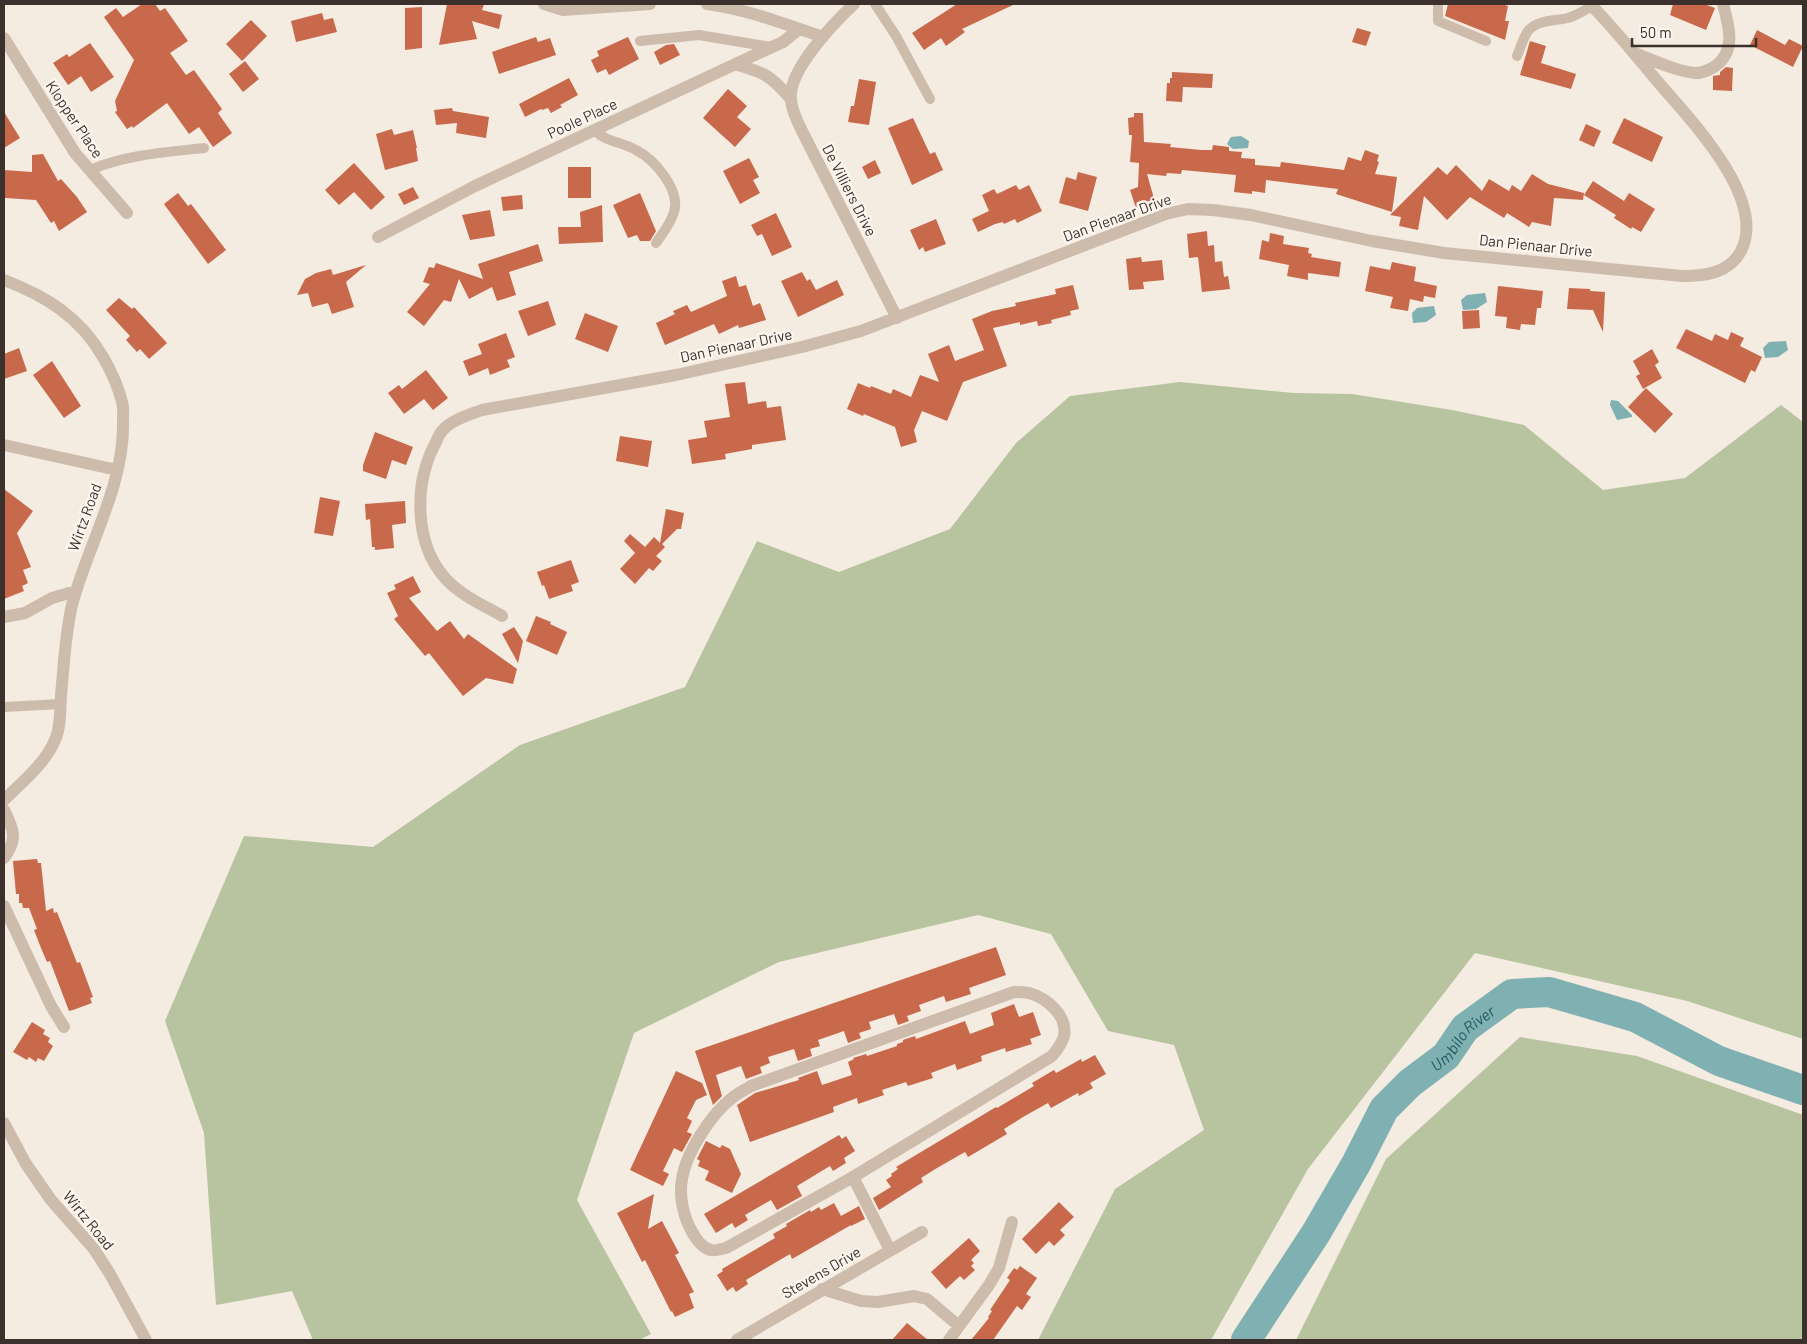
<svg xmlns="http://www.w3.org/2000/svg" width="1807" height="1344" viewBox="0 0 1807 1344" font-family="Barlow,sans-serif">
<rect width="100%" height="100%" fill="#f4ebe1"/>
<!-- green -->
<path fill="#b8c4a0" d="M1180,382L1294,393L1352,394L1452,410L1524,425L1603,490L1685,478L1781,405L1803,422V1039L1687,1001L1475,953L1308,1169L1211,1340H1038L1115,1189L1204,1130L1174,1045L1108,1031L1051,934L978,915L779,962L634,1033L577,1200L651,1334L639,1340H313L292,1291L216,1305L204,1133L165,1021L244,836L373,847L520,745L685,687L757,541L839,572L950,529L1016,443L1070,396Z
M1520,1037L1637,1056L1803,1115V1340H1296L1386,1159Z"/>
<!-- water -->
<path fill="#7fb0b2" d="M1241,136L1249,141L1248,148L1233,149L1227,144L1231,137Z
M1485,293L1487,302L1476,309L1463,310L1461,300L1467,295Z
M1434,306L1436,315L1426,322L1413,323L1412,313L1417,308Z
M1786,341L1788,350L1778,357L1765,358L1763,348L1769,342Z
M1611,400L1618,401L1632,415V417L1617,420L1610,405Z"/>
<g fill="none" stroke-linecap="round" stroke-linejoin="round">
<!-- river -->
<path stroke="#7fb0b2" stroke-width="30" id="s1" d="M1246,1340L1316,1233L1356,1164L1384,1109L1410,1083L1446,1056L1465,1028L1512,994L1549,992L1635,1017L1719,1061L1803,1090"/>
</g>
<!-- building -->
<path fill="#c8694b" d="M142,4H155L160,11L165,8L188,41L170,53L186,75L194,70L222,109L218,113L232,133L213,147L199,127L189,134L167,103L133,128L132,126L127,129L115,112L117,111L115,101L134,60L104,17L116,8L123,17Z
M447,4H484L482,10L502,15L499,29L472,21L477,39L439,45Z
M957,4H1015L962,29L965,32L946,46L941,38L924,50L912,33Z
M1448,4H1502L1508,6L1505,21H1509L1505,40L1445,16Z
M1673,4H1704L1715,8L1706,30L1670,15Z
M422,7V48L405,50V8Z
M322,13L324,20L333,18L337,32L296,42L291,21Z
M251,20L267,36L242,61L226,44Z
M1357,28L1371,32L1366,46L1352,42Z
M1757,30L1785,45L1789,39L1803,46L1793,67L1750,45Z
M536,37L538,42L550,38L556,55L499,74L492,52Z
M628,37L639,59L609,75L606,69L597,73L591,60L599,56L597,51Z
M1530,41L1546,46L1541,63L1576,74L1571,89L1520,75Z
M90,43L114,77L91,92L81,76L68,85L53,63L67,54L69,57Z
M674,44L680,55L660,65L654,52L666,45Z
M245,61L259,79L243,92L229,74Z
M1726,67L1733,68L1732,91L1713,90V76L1720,75V72Z
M1172,72L1213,74L1212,88L1183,87L1182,102L1166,101L1167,83H1170V78H1172Z
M569,78L578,95L560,105L562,107L551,113L548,108L542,110L541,109L525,117L519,104Z
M859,79L876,82L869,125L848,122L851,106H854Z
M728,89L747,106L737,117L751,129L735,147L703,118Z
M452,108L453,111L489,117L486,138L456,133L457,123L436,125L434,110Z
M4,112L20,138L4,148Z
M1134,113H1143L1144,142L1171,144L1170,147L1201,150H1212L1213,145L1229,147V151L1242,152L1241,158L1255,159V165L1280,167L1281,162L1344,170L1348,157L1361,161L1365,150L1379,155L1377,161L1379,162L1375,174L1397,177L1392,212L1336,194L1338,189L1266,180L1265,193L1252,191V194L1234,192L1236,175L1182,170L1181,174L1167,173L1166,176L1147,174L1155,202L1136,208L1130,190L1138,187L1139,163L1130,162L1132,135H1129L1128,118L1134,117Z
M913,118L930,154L935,152L943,170L912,185L888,128Z
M1624,118L1663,137L1652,162L1612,143Z
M1586,124L1601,131L1594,147L1579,140Z
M392,129L394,135L413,130L417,148H416L418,161L385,170L376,134Z
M43,154L58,181L61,179L77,197L87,212L59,231L54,221L51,223L36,200L5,198L4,170L32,172V155Z
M749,158L759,177L753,180L760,193L740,204L723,171Z
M875,160L881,173L868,179L862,167Z
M354,163L385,197L371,210L354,192L339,205L325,190Z
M1456,165L1482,191L1489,179L1509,191L1512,185L1521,191L1532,174L1548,184L1584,193L1583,200L1554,198L1551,226L1532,222L1529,227L1507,213L1504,218L1470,197L1447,220L1424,196L1418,230L1399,226L1401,217L1390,215L1438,167L1447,175Z
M568,167H591V198H568Z
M1078,172L1097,177L1088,211L1059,203L1066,177L1076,180Z
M1593,181L1624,201L1629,193L1655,209L1641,232L1632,227L1631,229L1614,218L1616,215L1584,195Z
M1016,185L1019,190L1029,185L1042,211L1017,223L1015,219L1004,224L1003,222L995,224L978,232L972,219L989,211L982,195L994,189L997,194Z
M413,187L419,198L404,205L398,194Z
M178,193L188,206L191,204L226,250L208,264L164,204Z
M640,193L656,231L650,241H640L637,235L628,238L613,205Z
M522,195L523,209L503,211L501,197Z
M602,205L603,242L559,244L558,227H581L580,212Z
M490,210L495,236L470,240L462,215Z
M776,213L792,247L772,256L762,234L757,236L751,225Z
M936,219L946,244L925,252L923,247L919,250L910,230Z
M1207,231L1208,246L1214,245L1215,262L1222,261L1224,277L1228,276L1230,289L1202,292L1198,257L1189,258L1187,234Z
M1270,233L1284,236L1283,244L1309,248L1308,253L1312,254L1311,257L1341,262L1339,277L1308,273V280L1287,276L1289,265L1259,259L1262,240L1269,242Z
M538,244L543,261L509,272L516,295L497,301L492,287L469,299L459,279L451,302L444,300L424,326L407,312L430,284L423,282L429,267L434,268L436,263L483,279L478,264Z
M1141,257L1142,262L1162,260L1164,280L1143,282L1144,289L1129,290L1126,259Z
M1392,262L1416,267L1414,281L1437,286L1435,298L1424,296L1423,302L1410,299L1408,311L1390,308L1393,297L1365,291L1370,266L1390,270Z
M366,265L346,282L354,307L332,314L328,303L312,307L308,293L297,295L305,279L316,273L331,269L333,275Z
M802,272L807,281L810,279L816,290L837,280L844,295L798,317L781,281Z
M736,276L739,287L746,285L753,306L760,303L766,320L739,328L738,325L719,334L714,324L665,345L656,323L675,314L673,311L687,305L691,312L727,296L722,281Z
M1073,285L1079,309L1070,311L1071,315L1051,320L1052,323L1038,326L1037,321L1020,325V322L993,328L1007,366L963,382L947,421L922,411L914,430L917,442L901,447L895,427L864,414L863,416L847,409L858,383L870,388L871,386L891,394L893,389L911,397L920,375L939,382L928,354L949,345L955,361L984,350L972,319L992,311L1016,306L1015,303L1056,294L1055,289Z
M1498,286L1543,291L1541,308H1537L1535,325L1521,324L1520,330L1506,328L1507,317L1495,316Z
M1569,288L1590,289V291L1605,292L1603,332L1593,310L1567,309Z
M119,298L132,309L134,307L167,343L149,359L140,349L137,352L126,340L130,336L106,310Z
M548,301L556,325L528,336L518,311Z
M1479,310L1480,328L1463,329L1462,311Z
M585,313L618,326L608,352L575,339Z
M1686,329L1712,341L1715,334L1728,340L1731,332L1744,338L1740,346L1762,357L1755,372L1751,370L1745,383L1676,348Z
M506,333L515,357L507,360L510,367L490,375L488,368L469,376L463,361L482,354L478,344Z
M19,348L27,371L4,379V354Z
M1652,349L1659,362L1655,365L1662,378L1643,389L1636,376L1640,374L1633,361Z
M52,361L81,406L64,418L33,375Z
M426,370L448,398L433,410L424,399L404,414L388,393L399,385L402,389Z
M745,382L748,404L766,401L767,408L781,406L786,440L752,445V449L725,454L726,459L692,464L688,440L707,437L704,421L730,417L725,384Z
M1646,388L1673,414L1655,433L1628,407Z
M375,432L413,447L406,465L392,460L386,479L363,471V465Z
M620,436L652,441L648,467L616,461Z
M4,489L33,511L17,533L31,567L23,570L28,583L22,586L24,591L4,599Z
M320,497L340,501L333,536L314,533Z
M405,501L406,523L392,525L394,548L375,550V547H372L370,519L366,520L365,504Z
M666,509L684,513L681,529H677L662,544L665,547L656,556L662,561L653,571L649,568L635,584L620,569L635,553L637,555L624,541L630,534L645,547L654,537L660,543Z
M571,560L579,582L571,585L573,591L549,599L544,585L542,586L537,572Z
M413,576L421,592L409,598L437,631L450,621L464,639L468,634L517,669L513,684L486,678L463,696L429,653L425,656L394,619L398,616L387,593L396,589L394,585Z
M536,616L551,622L550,624L567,632L557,655L526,641Z
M514,627L523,641L518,663L502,634Z
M37,859L38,863H41L46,911L53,908L54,913L57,912L77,963L80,962L93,997L90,998L92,1003L73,1010L69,1011L50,961L47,962L41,948L34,930L37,929L29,908H23L22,903H19V894H16L13,861Z
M996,947L1006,975L969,988L971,994L946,1002L944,996L919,1005L921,1011L907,1016L909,1021L898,1025L894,1014L869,1022L871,1029L859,1033L861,1038L848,1043L844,1031L818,1040L820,1046L810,1049L812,1056L798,1061L794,1049L768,1057L770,1063L760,1067L762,1073L746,1079L741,1066L716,1075L722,1096L713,1105L695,1051Z
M1014,1004L1019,1017L1033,1012L1041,1035L1030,1039L1032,1044L1006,1052L1005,1048L981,1056L982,1061L957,1070L955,1064L931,1073L933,1078L908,1086L906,1082L882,1090L884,1095L858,1104L857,1098L833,1107L834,1112L750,1142L737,1105L755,1093L799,1080L798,1078L817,1071L822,1085L852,1075L848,1062L854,1059L853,1058L866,1054L867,1056L897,1046V1044L903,1042V1040L915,1036L916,1039L965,1021L970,1034L994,1025L991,1013Z
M32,1022L45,1030L43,1034L50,1038L48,1042L53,1046L44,1061L38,1058L36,1062L29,1057L27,1060L13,1052Z
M1095,1055L1106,1074L1090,1083L1093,1088L1079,1096L1078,1093L1051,1108L1048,1103L1023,1117L1004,1129L1007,1134L968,1157L965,1152L937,1168L921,1178L923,1182L879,1210L873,1198L891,1187L886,1180L892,1176L891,1174L898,1169L896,1167L996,1107L997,1108L1034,1086L1032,1083L1054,1070L1056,1073L1081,1059L1082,1062Z
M676,1071L702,1083L707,1095L696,1100L687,1118L692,1121L687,1132L692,1134L682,1152L674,1148L663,1171L669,1174L663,1186L630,1170Z
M839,1135L842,1139L846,1136L855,1151L844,1158L846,1163L833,1171L830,1166L797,1186L802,1196L777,1210L771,1200L745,1215L748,1220L735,1228L732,1223L716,1233L704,1214Z
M706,1141L720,1148L722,1145L730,1149L741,1174L732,1193L705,1180L709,1171L698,1166L700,1161L697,1159Z
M654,1194L648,1229L662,1221L679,1253L675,1255L694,1292L689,1294L694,1308L675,1317L672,1311L671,1312L645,1260L642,1262L617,1213Z
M1059,1202L1074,1217L1060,1230L1065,1235L1054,1246L1049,1241L1036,1254L1022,1239Z
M834,1203L841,1216L859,1206L865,1219L851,1226V1225L792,1259L790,1254L746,1280L748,1284L736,1292L733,1287L727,1291L717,1275L723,1271L722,1269L775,1238L773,1234L787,1226L786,1224L810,1210L811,1212L819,1207L821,1210Z
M969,1238L980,1251L971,1260L974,1263L971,1266L975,1270L964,1280L960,1276L946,1289L931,1272Z
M1020,1266L1037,1278L1026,1294L1031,1297L1022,1310L1017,1306L993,1340H971L989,1318L988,1317L992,1311L990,1310L1010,1280L1007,1278L1014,1268L1017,1270Z
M907,1323L928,1340H892Z"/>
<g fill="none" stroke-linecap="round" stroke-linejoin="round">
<!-- service -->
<path stroke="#cdbbac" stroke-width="10" d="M875,4L896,36L930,99
M1438,4V21L1486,41
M640,41L699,35L771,47
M1517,56C1520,49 1523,38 1528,31C1536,20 1555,21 1568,18C1577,15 1584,11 1592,6
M594,130C606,142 622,142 636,150C654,159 681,190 674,212C671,223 663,233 656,243
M90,170C125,155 166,152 204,148
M4,707L61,704"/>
<!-- minor -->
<path stroke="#cdbbac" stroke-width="12" d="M544,4L563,10L650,4
M707,4C746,9 785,24 823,37
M854,4C834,23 787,71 791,100C792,112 798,123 803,133L897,318
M4,38L75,153L127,213
M1634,53C1653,60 1675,71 1696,73C1702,73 1709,70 1714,67C1737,52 1729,26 1723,4
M735,64C765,73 770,75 790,98
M378,237L475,186L772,47L783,42L799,29
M4,280C46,296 80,317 103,357C111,371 118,385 122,402C124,408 123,414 123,420C125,485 88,544 72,605C65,635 64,665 61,695C60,710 61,727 55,740C45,764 22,782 4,800
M4,445L117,470
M502,616C483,605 460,595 445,578C414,543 414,484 435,444C437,440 439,434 442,431C451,420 469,415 482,410L676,375L802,347L861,331L1166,214L1188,209L1213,210L1251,215L1372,241L1444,253L1682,276C1706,276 1729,273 1741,251C1768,199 1689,118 1658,82C1636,56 1614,28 1590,4
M4,617L25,613L52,598L76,591
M4,810C14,830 18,839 4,858
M4,906L51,1006L64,1027
M1014,992C1019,992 1024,992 1029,993C1047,998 1068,1016 1064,1036C1062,1044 1057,1050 1052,1056L853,1177L726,1248C722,1249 715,1251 711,1250C701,1248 694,1236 690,1228C683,1214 679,1195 682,1179C686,1153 711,1114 732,1098C738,1093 745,1090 751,1086Z
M4,1123L26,1164L51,1200L94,1249L110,1274L146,1340
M853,1177L890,1250
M822,1289L861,1301L878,1302L914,1296L927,1299L959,1326
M737,1340L922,1232
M949,1340L989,1285L999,1268L1012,1222"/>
</g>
<g text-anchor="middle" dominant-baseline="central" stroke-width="5" stroke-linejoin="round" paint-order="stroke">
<!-- street labels -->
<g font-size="15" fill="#3b302b" stroke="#fbf5ee">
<text transform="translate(582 118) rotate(-25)">Poole Place</text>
<text transform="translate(75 119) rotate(56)">Klopper Place</text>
<text transform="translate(850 190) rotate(63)">De Villiers Drive</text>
<text transform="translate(1117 217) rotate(-20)">Dan Pienaar Drive</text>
<text transform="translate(1536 245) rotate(6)">Dan Pienaar Drive</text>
<text transform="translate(736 345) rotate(-12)">Dan Pienaar Drive</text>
<text transform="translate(84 517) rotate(-70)">Wirtz Road</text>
<text transform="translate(89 1220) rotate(51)">Wirtz Road</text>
<text transform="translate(821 1272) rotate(-30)">Stevens Drive</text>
</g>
<!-- water labels -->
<g font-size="16" font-style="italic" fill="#1f5a5e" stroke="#fbf5ee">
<text stroke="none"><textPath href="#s1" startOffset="376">Umbilo River</textPath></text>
</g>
</g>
<!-- border -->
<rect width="1807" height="1344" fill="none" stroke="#3b302b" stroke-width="10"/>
<!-- scale -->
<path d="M1632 38v8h124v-8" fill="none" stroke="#3b302b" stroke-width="2.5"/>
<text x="1640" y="38" font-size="15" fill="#3b302b" stroke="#fbf5ee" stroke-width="4" paint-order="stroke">50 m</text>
</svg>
